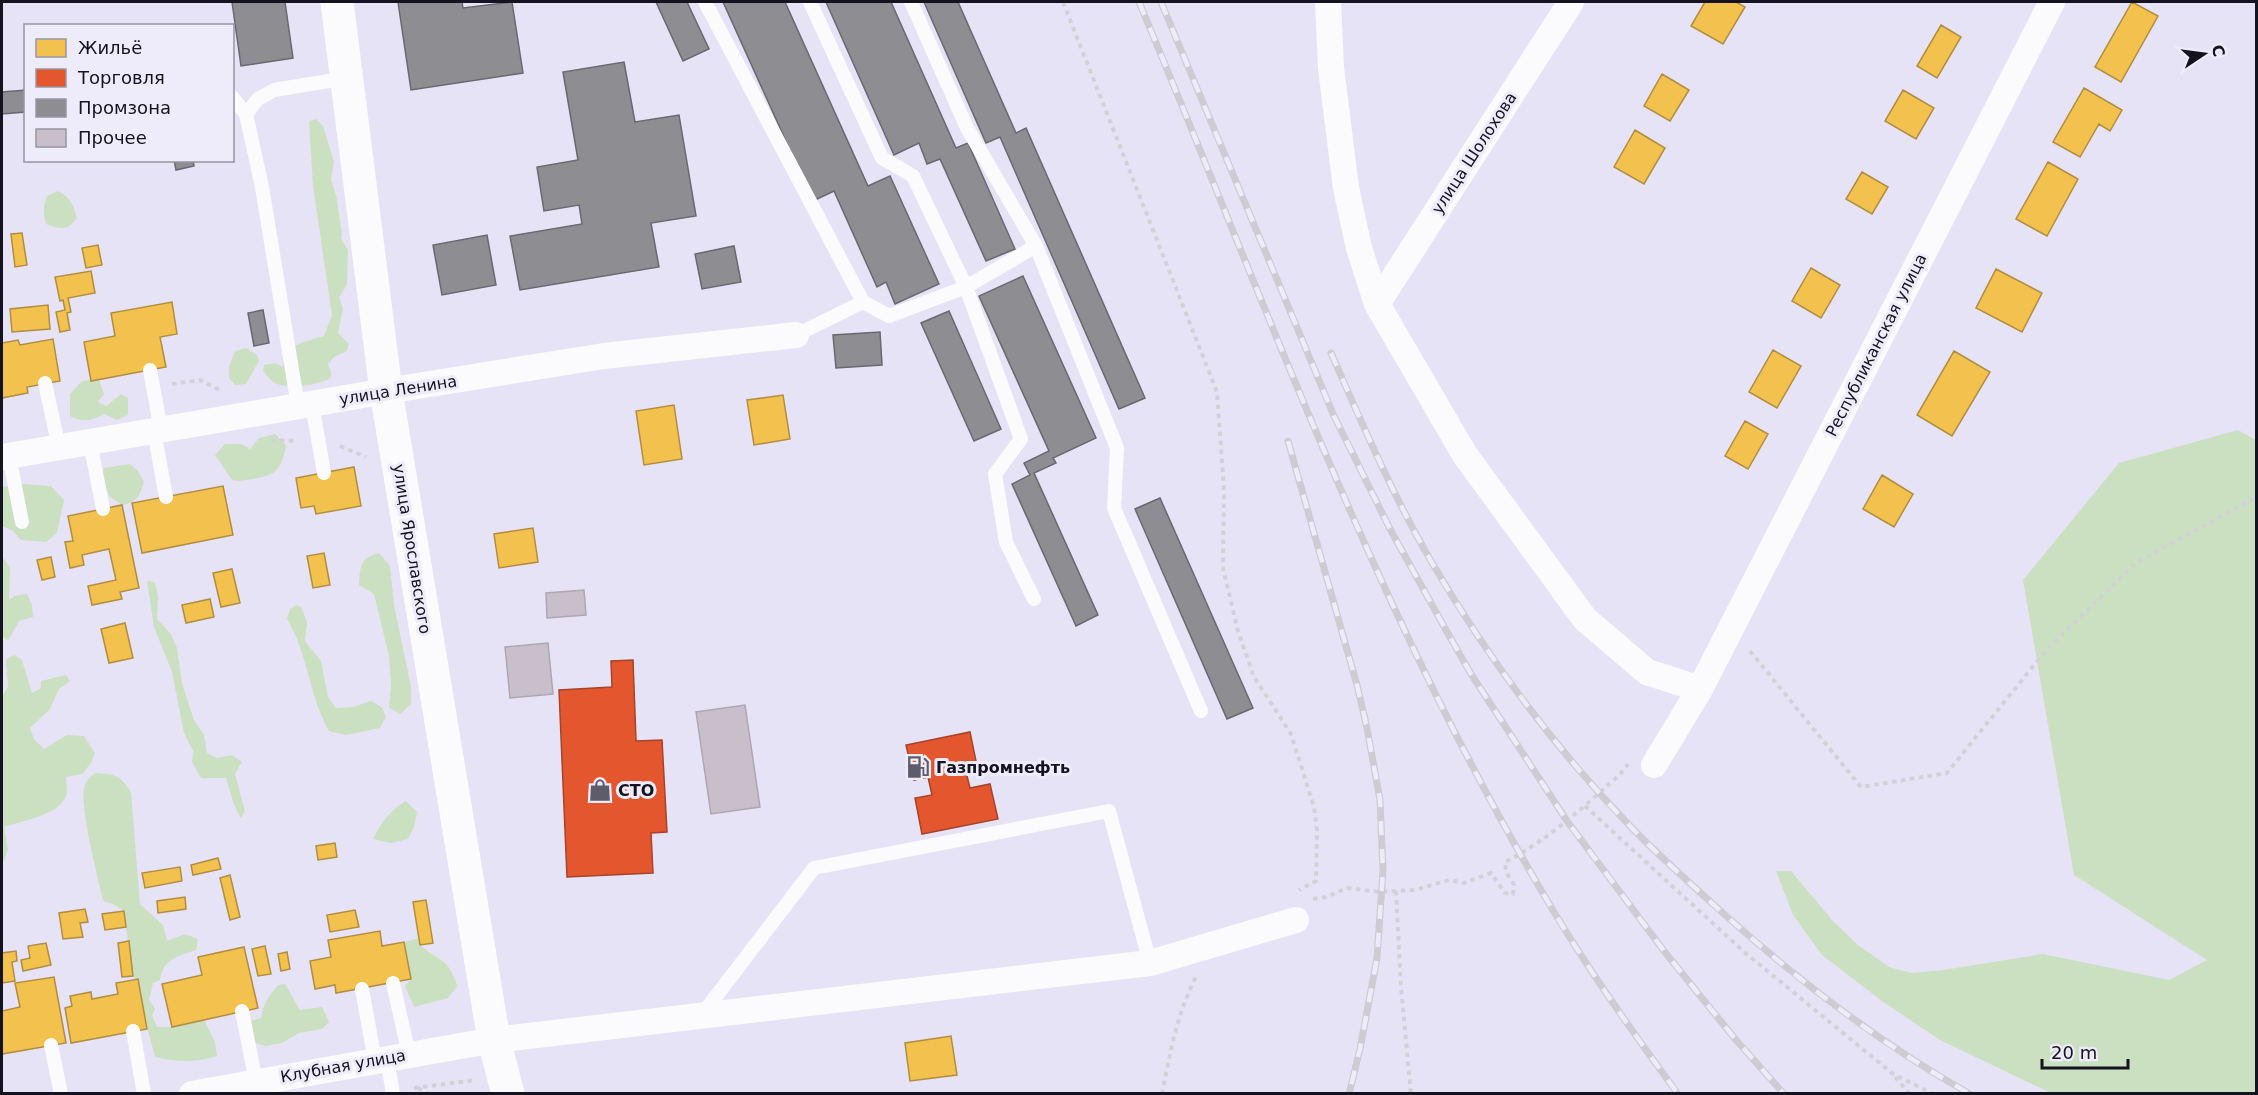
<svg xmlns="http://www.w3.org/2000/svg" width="2258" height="1095" viewBox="0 0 2258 1095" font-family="'DejaVu Sans',sans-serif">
<rect width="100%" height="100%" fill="#e7e3f7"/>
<!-- green -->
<path fill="#cbe0c1" d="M316,119L323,126L334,162L331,180L336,195L342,234L341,238L348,250L347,285L339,297L343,308L338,333L349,344L347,351L334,357L328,364L331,371V378C316,385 288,391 273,382C270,379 266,375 263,371L264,365L275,363L283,367C285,344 304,342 324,336L332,315L313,186L309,121Z
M58,191C71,198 73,204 77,218C66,232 61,229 46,224C43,214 43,206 47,196Z
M246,348L257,355L259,361L246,384L235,385L229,378V367L235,351Z
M99,379L104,394L98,402L106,406L121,394L128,398V415L117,420L104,414C91,421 83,423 70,416V394L82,381Z
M2238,430L2256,440V1093H2051L1940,1040L1882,1001L1822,955L1793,915L1776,871H1791L1833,921L1858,945L1889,967L1912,973L1943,970L2043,954L2169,980L2207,960L2074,875L2023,580L2119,463Z
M275,434L286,445C282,468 277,476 252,479C244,480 240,482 232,480L215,455L225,444H241L250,449L259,438Z
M130,464L138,471L144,482C140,496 137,502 122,505L110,497L101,478L104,468Z
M23,484L51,486L64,500L57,533L46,542L21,540L13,531L2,526V487Z
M379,553L390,566L394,605L411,687V704L400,714L389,708L391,684L389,656L374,594L359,585C360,566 360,558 379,553Z
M2,556L10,568L9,600L14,596L27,594L32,605L33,617L19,621L8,641L2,636Z
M147,581L155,582L158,596L157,619L171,634L177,648L182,683L194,720L204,735L207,753L217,758L232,755L242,762L235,774L245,811L241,818L234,805L226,778H201L192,762L193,751L184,733L172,672L154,627Z
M296,605L301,607L307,622L305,641L321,661L328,697L336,708L353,707L371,701L382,707L386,717L380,728L346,735L329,731C309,696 308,654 287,619L290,609Z
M14,655L22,660L32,693L41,688V681L66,675L70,681L59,689L50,709L30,728L34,739L44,749L67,735L84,736L95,753L91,763L82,774L66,777C66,783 68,790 66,796C59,815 22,821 4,827L8,850L2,865V696L8,687L6,659Z
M95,773C115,774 120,775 131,792L140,904L163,925L167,941L185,934L198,939L196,950C178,956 163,959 160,980L153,983L149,1001L155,1008L152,1016L157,1027H172L204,1020L215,1042L217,1056C196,1063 176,1062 155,1057L131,965L124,911L113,904L103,901C99,880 76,798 86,782C88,779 92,775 95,773Z
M406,801L417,812L414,827L408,839L391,843L373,839C380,824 392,808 406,801Z
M419,938L420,945C440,962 449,958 457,986L448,998L414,1007L405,986L411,979L404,942Z
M285,984L300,1010L322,1007L329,1022L322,1029L299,1033L282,1043L266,1046L248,1041L247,1022L261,1018C263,1004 269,996 278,985Z"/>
<!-- homes -->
<path fill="#f2c14e" stroke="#b08d40" stroke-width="1.5" d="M1705,2H1736L1745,7L1723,44L1691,26Z
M2132,2L2158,16L2121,82L2095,67Z
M1941,25L1961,37L1937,78L1917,66Z
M1662,74L1689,90L1670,121L1644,106Z
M2084,88L2122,110L2110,131L2099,124L2080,157L2053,142Z
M1903,90L1934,108L1916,139L1885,121Z
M1635,130L1665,148L1644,184L1614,167Z
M2048,162L2078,179L2047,236L2016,219Z
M1862,172L1888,187L1872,214L1846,199Z
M22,233L27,265L15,267L11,234Z
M98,245L102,265L86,268L82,248Z
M1811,268L1840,285L1821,318L1792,301Z
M1996,269L2042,293L2022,332L1976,308Z
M91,271L95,293L68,298L71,312L67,313L70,330L60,332L56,312L65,310L63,300L60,301L55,277Z
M172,302L177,334L160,337L166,367L91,381L84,342L115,336L111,313Z
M48,305L50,329L12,332L10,309Z
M53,339L60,381L27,387L28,393L2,398V343L18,340L20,345Z
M1773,350L1801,366L1777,408L1749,392Z
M1954,351L1990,372L1952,436L1917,415Z
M783,395L790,439L754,445L747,400Z
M674,405L682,459L644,465L636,411Z
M1745,421L1768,434L1748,469L1725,456Z
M354,467L361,506L316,514L314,506L301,508L296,478Z
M1882,475L1913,494L1894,527L1863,509Z
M223,486L233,535L142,553L132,503Z
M122,505L139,588L120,592L122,599L92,605L88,586L116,580L109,549L82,555L84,565L70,568L65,542L73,541L68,516Z
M533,528L538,562L499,568L494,534Z
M324,553L330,585L313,588L307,556Z
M51,557L55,577L42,580L37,560Z
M232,569L240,603L221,607L213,573Z
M210,599L214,617L186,623L182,605Z
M125,623L133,658L109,663L101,629Z
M335,843L337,857L318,860L316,846Z
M218,858L221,869L193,875L191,865Z
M180,867L182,881L145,888L142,873Z
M230,875L240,917L230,920L220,878Z
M185,897L186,909L158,913L157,901Z
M426,900L433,943L420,945L413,902Z
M85,909L88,922L80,923L83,937L63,939L59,913Z
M355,910L359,927L330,932L327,915Z
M124,911L126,927L105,930L102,914Z
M380,931L382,946L404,942L411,979L336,993L335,985L315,989L310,961L331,957L328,940Z
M129,941L133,976L122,977L118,943Z
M46,943L51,965L23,971L21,960L30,958L28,946Z
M265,946L271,974L258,976L252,949Z
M244,947L258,1008L172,1027L162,984L202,975L198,957Z
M16,951L17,961L12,962L15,981L2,983V953Z
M287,952L290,969L281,971L278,954Z
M54,977L66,1043L2,1054V1011L20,1007L15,983Z
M138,979L147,1029L71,1043L65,1008L72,1006L70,996L91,992L92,999L118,994L116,983Z
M951,1036L957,1075L910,1081L905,1043Z"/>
<!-- shops -->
<path fill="#e4572e" stroke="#a6432a" stroke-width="1.5" d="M633,660L636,741L662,740L667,832L651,833L653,873L567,877L559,690L612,687L611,661Z
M970,732L977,766L965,768L970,788L990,784L998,819L922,834L915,798L932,795L928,777L914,780L906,745Z"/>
<!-- industry -->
<path fill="#8d8d92" stroke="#696870" stroke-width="1.5" d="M232,2H285L293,58L241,66Z
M398,2H462L463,8L512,2L523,73L411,90Z
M656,2H687L709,49L683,61Z
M723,2H785L868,186L890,176L939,284L895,304L886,282L877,287L834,191L813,201Z
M826,2H891L956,148L968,143L1015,249L986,261L940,159L927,164L919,143L894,155Z
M924,2H958L1016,133L1026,128L1145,398L1119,409L1000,137L986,143Z
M624,62L635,122L679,115L696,216L651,223L659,267L520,290L510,236L582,224L579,205L544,211L537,167L578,160L563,72Z
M26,90V112L2,114V92Z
M174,160H193L194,166L176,170Z
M487,235L496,285L442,295L433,245Z
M734,246L741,282L702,289L695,254Z
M1023,276L1096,438L1053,458L1056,463L1034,473L1098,615L1076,626L1012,484L1030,475L1024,463L1049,451L979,296Z
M263,310L269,343L254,346L248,313Z
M949,311L1001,429L974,441L921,323Z
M880,332L882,365L836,368L833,335Z
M1160,498L1253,708L1227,719L1135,509Z"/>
<!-- building -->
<path fill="#c8bfcb" stroke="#aea6b2" stroke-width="1.5" d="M584,590L586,615L547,618L546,593Z
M548,643L553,694L510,698L505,647Z
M745,705L760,807L711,814L696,712Z"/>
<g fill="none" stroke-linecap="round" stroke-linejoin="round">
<!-- path -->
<path stroke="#d3d1d8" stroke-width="4" stroke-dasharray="4.5 4.5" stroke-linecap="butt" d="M1063,2L1217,392L1224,490L1223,568L1238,631L1254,677L1291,734L1314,807L1317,830L1316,881L1299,890
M172,384L200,380L222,391
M271,440L297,441
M340,446L366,457
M1750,651L1861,787L1947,773L2047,649L2136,563L2256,497
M1585,806L1743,951L1893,1074L1933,1094
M1396,891L1401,987L1411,1094
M1313,899L1326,897L1347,888L1380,892L1415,890L1449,880L1464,883L1491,873L1505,893L1513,894L1514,885L1506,872L1505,862C1539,845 1570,819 1598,794C1609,784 1619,777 1628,764
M1895,1077L1910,1094
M414,1088L475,1080
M418,1088L429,1094
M1162,1094C1170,1053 1177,1013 1196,977"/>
<!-- lane -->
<path stroke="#fbfbfe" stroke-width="14" d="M705,2L863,302L889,316L966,287L1036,246
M810,2L882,158L913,176L966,287L1021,439L995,474L1006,542L1034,599
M911,2L967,128L1036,246L1117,448L1114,508L1201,711
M232,97L246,114L262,187L298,406
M246,114L258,99L274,90L347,78
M796,335L863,302
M150,370L161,430
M45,383L59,448
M312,404L324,473
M154,431L166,497
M90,442L103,509
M9,456L22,522
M393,983L409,1055
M362,989L375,1061
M242,1011L256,1082
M701,1016L814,868L1109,811L1150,963
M133,1031L144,1094
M51,1045L61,1094
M387,1058L393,1094"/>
<!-- street -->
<path stroke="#fbfbfe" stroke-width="26" d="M1328,2L1331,68L1346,188L1359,248L1377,304L1465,455L1585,619L1647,672L1700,689
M1377,304L1571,2
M2,457L386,391L604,356L796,335
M1654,765L1700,689L2052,2
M192,1094L494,1040L1150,963L1296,920"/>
<!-- secondary -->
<path stroke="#fbfbfe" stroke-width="33" d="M337,2L386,391L494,1040L508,1094"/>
<!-- rail casing -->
<g stroke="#ceccd2" stroke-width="7">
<path id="rail" d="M1139,2C1265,302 1375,608 1541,890C1582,961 1629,1027 1678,1094
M1161,2L1334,416L1390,529L1446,630L1471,674L1567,821L1664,951L1736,1040L1784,1094
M1331,353C1362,423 1392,494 1431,561C1486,655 1553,746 1629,825C1659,856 1692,885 1724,914C1800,982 1881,1044 1970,1094
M1288,441L1357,685L1367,728L1380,800L1383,871L1377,958L1360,1049L1349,1094"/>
</g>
<!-- rail -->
<use href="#rail" stroke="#eeecfa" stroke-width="4.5" stroke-dasharray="14" stroke-linecap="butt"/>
</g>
<!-- icons -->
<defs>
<g id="fuel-bare" transform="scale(1.8)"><path d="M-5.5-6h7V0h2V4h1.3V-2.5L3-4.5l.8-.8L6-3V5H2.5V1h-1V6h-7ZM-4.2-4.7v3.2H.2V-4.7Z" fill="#5e5c6b" stroke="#eeecfa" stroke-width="2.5" paint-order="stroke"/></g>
<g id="shop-bare" transform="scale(1.8)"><path d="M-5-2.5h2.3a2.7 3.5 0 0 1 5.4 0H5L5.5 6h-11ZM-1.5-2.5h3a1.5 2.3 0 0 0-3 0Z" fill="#5e5c6b" stroke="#eeecfa" stroke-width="2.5" paint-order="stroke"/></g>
</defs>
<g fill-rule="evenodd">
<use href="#fuel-bare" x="918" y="767"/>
<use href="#shop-bare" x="600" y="790"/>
</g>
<g text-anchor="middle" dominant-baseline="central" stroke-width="6" stroke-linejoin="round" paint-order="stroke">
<!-- street labels -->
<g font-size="16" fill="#15131f" stroke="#eeecfa">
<text transform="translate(1474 153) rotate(-57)">улица Шолохова</text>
<text transform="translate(1876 345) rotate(-63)">Республиканская улица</text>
<text transform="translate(398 390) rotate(-9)">улица Ленина</text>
<text transform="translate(412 549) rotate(81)">улица Ярославского</text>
<text transform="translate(343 1066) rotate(-10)">Клубная улица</text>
</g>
<!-- poi labels -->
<g font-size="16" font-weight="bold" fill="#15131f" stroke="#eeecfa" text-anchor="start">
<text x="936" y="767">Газпромнефть</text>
<text x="618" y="790">СТО</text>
</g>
</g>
<!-- border -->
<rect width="2258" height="1095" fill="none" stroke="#15131f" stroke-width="6"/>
<!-- legend -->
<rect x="24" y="24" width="210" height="138" fill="#eeecfa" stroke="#9795a2" stroke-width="1.5"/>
<rect x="36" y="39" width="30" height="18" fill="#f2c14e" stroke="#9795a2" stroke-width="1.5"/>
<text x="78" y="54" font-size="18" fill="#15131f">Жильё</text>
<rect x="36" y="69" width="30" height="18" fill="#e4572e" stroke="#9795a2" stroke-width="1.5"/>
<text x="78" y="84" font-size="18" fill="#15131f">Торговля</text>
<rect x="36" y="99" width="30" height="18" fill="#8d8d92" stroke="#9795a2" stroke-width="1.5"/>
<text x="78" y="114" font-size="18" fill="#15131f">Промзона</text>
<rect x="36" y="129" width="30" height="18" fill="#c8bfcb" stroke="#9795a2" stroke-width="1.5"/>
<text x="78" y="144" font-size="18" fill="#15131f">Прочее</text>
<!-- north arrow -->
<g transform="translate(2204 54) rotate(77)" stroke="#eeecfa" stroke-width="4.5" paint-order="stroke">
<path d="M0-4.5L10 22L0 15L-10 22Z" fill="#15131f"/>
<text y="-9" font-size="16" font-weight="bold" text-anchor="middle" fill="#15131f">С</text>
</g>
<!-- scale -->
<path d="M2042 1059v9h86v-9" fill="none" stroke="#15131f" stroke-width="3"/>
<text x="2051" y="1059" font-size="18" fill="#15131f" stroke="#eeecfa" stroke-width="4.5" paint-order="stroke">20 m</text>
</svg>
